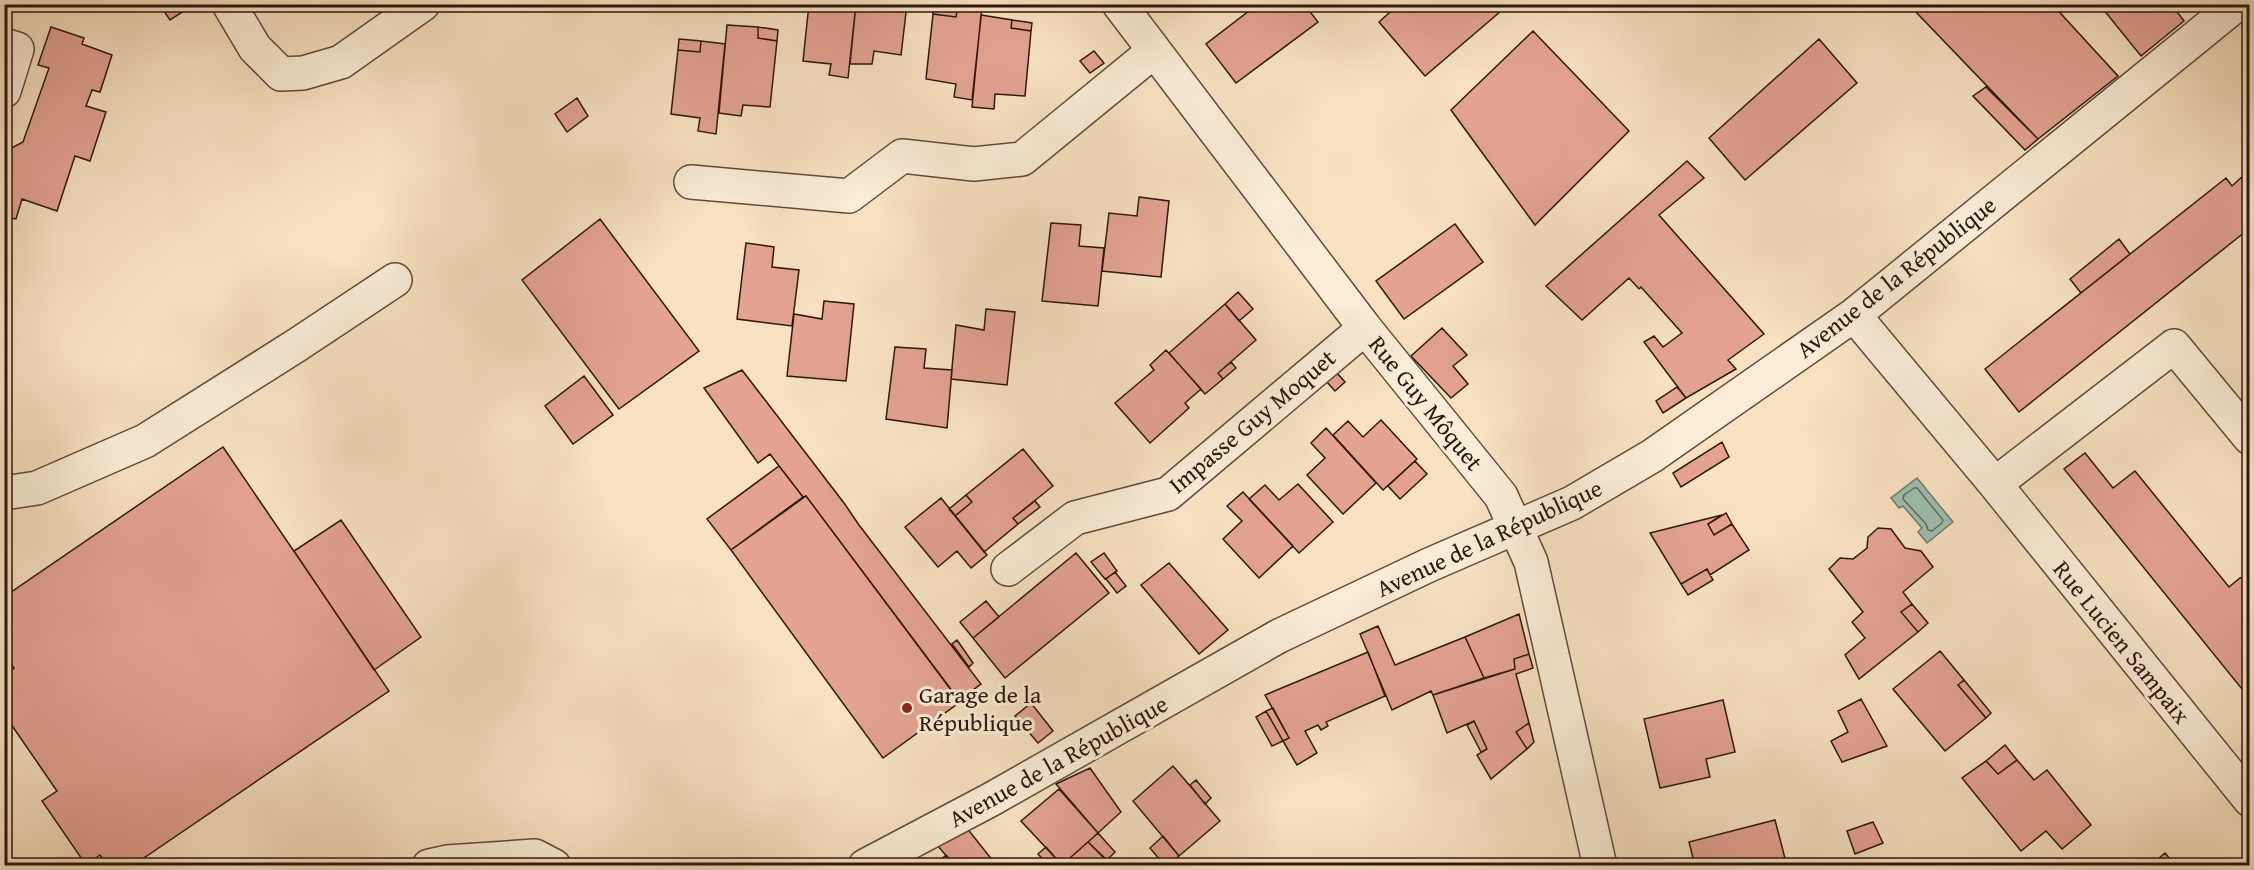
<svg xmlns="http://www.w3.org/2000/svg" width="2254" height="870" viewBox="0 0 2254 870" font-family="'Gentium Book Plus',serif">
<rect width="100%" height="100%" fill="#f7e1c1"/>
<filter id="stains"><feTurbulence type="fractalNoise" baseFrequency=".00333" numOctaves="4"/><feColorMatrix values="0 0 0 0 .2 0 0 0 0 .09 0 0 0 0 .02 0 0 0 .5 -.17"/></filter>
<radialGradient id="worn" r=".72"><stop offset=".6" stop-color="#630" stop-opacity="0"/><stop offset="1" stop-color="#630" stop-opacity=".3"/></radialGradient>
<!-- water -->
<path fill="#9ebeae" stroke="#707b6f" stroke-width="1.5" d="M1917,478L1953,522L1927,543L1918,532L1922,528L1903,506L1899,508L1891,498Z"/>
<g fill="none" stroke-linecap="round" stroke-linejoin="round">
<!-- shore -->
<path stroke="#656a5f" stroke-width="1.5" d="M1914,488H1917L1943,520L1942,523L1932,531L1928,530L1926,524L1903,499L1904,495Z"/>
</g>
<!-- building -->
<path fill="#e3a292" stroke="#2c1710" stroke-width="1.5" d="M159,4H180L184,11L170,20Z
M809,4H856L848,78L829,75L831,64L803,61Z
M856,4H907L901,55L874,51L872,64H850Z
M933,4L958,6L956,17L933,14Z
M1258,4H1304L1318,22L1236,83L1206,44Z
M1399,4H1507L1508,5L1425,76L1379,22Z
M1918,4H2052L2118,76L2038,139L1913,9Z
M2099,4H2171L2184,21L2141,56Z
M958,6L982,8L972,100L954,97L956,84L926,79L933,14L956,17Z
M981,15L1012,20L1011,28L1031,31L1025,96L995,94L994,109L972,107Z
M1012,20L1032,23L1031,31L1011,28Z
M727,25L758,27V38L777,41L770,107L743,105L741,116L719,113Z
M51,27L84,38L82,44L112,55L100,92L92,90L86,106L106,112L90,161L75,156L57,211L22,199L16,219L4,217V147L10,149L23,142L49,68L38,65Z
M758,27L778,30L777,41L758,38Z
M1533,31L1629,131L1535,225L1451,110Z
M679,39L701,41L700,52L678,50Z
M1819,39L1857,83L1745,180L1709,138Z
M701,41L725,44L716,134L698,131L700,118L671,114L678,50L700,52Z
M1094,51L1104,63L1090,73L1080,61Z
M1986,87L2038,139L2025,150L1973,96Z
M577,98L588,116L567,132L555,114Z
M1687,161L1704,178L1659,215L1764,334L1728,360L1736,369L1686,398L1644,342L1654,336L1663,347L1682,333L1641,287L1639,289L1629,278L1582,320L1546,286Z
M2244,175L2250,181V228L2019,412L1985,369L2226,178L2232,186Z
M1139,197L1169,201L1161,277L1102,271L1109,213L1137,216Z
M600,219L699,351L619,409L522,280Z
M1051,223L1081,225L1079,246L1104,248L1098,306L1042,301Z
M1455,224L1483,262L1404,319L1376,281Z
M2119,239L2130,254L2081,293L2070,279Z
M746,243L774,247L772,267L799,270L792,326L737,319Z
M1238,292L1253,309L1239,321L1225,304Z
M824,301L854,304L846,381L787,376L794,314L822,319Z
M1225,304L1256,340L1218,373L1223,379L1205,394L1169,353Z
M986,309L1015,312L1007,385L951,379L956,325L984,330Z
M1442,328L1467,355L1453,366L1468,384L1451,398L1411,356Z
M895,347L926,349L924,368L952,370L947,428L886,419Z
M1166,350L1201,389L1185,403L1189,408L1150,443L1115,403L1154,370L1150,365Z
M1231,362L1236,368L1223,379L1218,373Z
M742,370L844,503L859,525L981,684L959,700L806,496L803,497L770,454L758,463L704,388Z
M1336,372L1345,382L1335,391L1326,381Z
M584,376L613,415L573,444L545,406Z
M1677,387L1686,398L1663,413L1656,401Z
M1381,420L1417,459L1383,490L1333,435L1348,421L1363,437Z
M1326,428L1376,483L1343,514L1307,475L1325,458L1311,443Z
M1722,442L1729,457L1681,487L1673,473Z
M223,447L389,691L132,866H108L100,855L86,865L42,801L57,791L4,714V676L14,668L4,654V597Z
M1023,449L1053,486L1013,518L1018,524L984,552L955,516L972,502L966,495Z
M2085,453L2113,488L2135,471L2229,587L2240,578L2246,577L2250,582V699L2064,469Z
M1415,461L1427,474L1400,499L1388,486Z
M779,466L803,497L731,550L707,519Z
M1298,484L1333,522L1299,553L1249,499L1265,485L1279,500Z
M1243,492L1293,546L1259,578L1223,539L1242,521L1227,506Z
M966,495L972,502L955,516L949,509Z
M806,496L960,702L883,758L731,550Z
M941,498L987,555L971,568L957,551L938,567L905,527Z
M1035,501L1040,507L1018,524L1013,518Z
M1726,513L1732,524L1714,535L1708,524Z
M1722,515L1708,524L1714,535L1732,524L1749,550L1710,575L1707,569L1681,584L1650,533Z
M341,520L421,637L374,670L294,551Z
M1878,528L1891,529L1905,548L1921,551L1933,567L1903,592L1912,604L1901,612L1918,632L1859,679L1845,655L1865,638L1852,622L1863,612L1829,569L1840,558L1853,559L1867,548L1868,537Z
M1076,553L1109,593L1005,678L973,638Z
M1104,553L1117,571L1105,579L1091,562Z
M1169,563L1228,630L1199,654L1141,585Z
M1707,569L1713,580L1688,595L1681,584Z
M1115,572L1126,586L1117,593L1106,579Z
M986,601L999,617L973,638L960,622Z
M1912,604L1928,623L1918,632L1901,612Z
M1519,614L1529,654L1514,659L1515,669L1484,678L1465,637Z
M1378,626L1395,665L1465,637L1484,678L1433,695L1431,691L1392,710L1360,634Z
M957,640L973,663L969,667L952,644Z
M1940,651L1964,680L1958,685L1986,718L1945,751L1893,689Z
M1368,652L1385,696L1326,722L1328,726L1321,730L1318,725L1305,731L1317,753L1297,765L1283,741L1289,738L1265,695Z
M1529,654L1533,668L1516,674L1529,723L1516,732L1527,749L1491,779L1477,755L1487,749L1474,721L1447,733L1433,695L1515,669L1514,659Z
M1964,680L1991,713L1986,718L1958,685Z
M1861,699L1887,746L1842,762L1831,741L1848,732L1838,711Z
M1723,700L1735,752L1706,759L1710,777L1660,788L1644,719Z
M1031,703L1053,731L1038,743L1015,716Z
M1273,708L1289,738L1283,741L1266,711Z
M1266,711L1283,741L1272,746L1256,717Z
M1474,721L1487,749L1481,752L1467,725Z
M1529,723L1534,742L1527,749L1516,732Z
M2005,745L2017,760L1998,774L1986,761Z
M2017,760L2034,780L2047,770L2091,825L2062,849L2046,831L2021,851L1962,778L1986,761L1998,774Z
M1173,766L1220,821L1179,856L1133,801Z
M1090,768L1121,812L1098,833L1056,784Z
M1196,780L1211,798L1205,804L1190,785Z
M1059,789L1098,833L1062,865L1021,821Z
M1775,820L1787,866H1695L1689,842Z
M1873,822L1883,843L1855,854L1847,831Z
M966,827L997,866H955L937,845Z
M1098,833L1115,852L1107,860L1088,842Z
M1163,836L1179,856L1168,866H1165L1150,848Z
M1088,842L1112,866L1062,865Z
M1046,847L1062,865L1049,866L1038,854Z
M2165,853L2176,866H2150Z
M946,855L955,866H934Z"/>
<g fill="none" stroke-linecap="round" stroke-linejoin="round">
<!-- minor casing -->
<g stroke="#5f4a3c" stroke-width="36">
<path id="minor" d="M1119,4L1365,328L1501,496L1531,562L1600,866
M230,6L255,48L281,74L303,73L341,62L423,4
M4,45L17,49L4,91
M691,182L849,196L902,156L974,164L1022,159L1154,51
M1854,315L1995,484L2250,800
M1995,484L2174,346L2250,438
M4,493L37,488L145,441L297,345L395,280
M1008,569L1075,518L1168,494L1365,328
M429,866L447,862L535,856L554,866
M865,866L990,800L1279,636L1429,565L1572,503L1652,456L1854,315L2237,4"/>
</g>
<!-- minor -->
<use href="#minor" stroke="#faecd7" stroke-width="33"/>
</g>
<!-- markers -->
<circle fill="#8f2418" stroke="#faecd7" stroke-width="2" cx="907" cy="708" r="6"/>
<g text-anchor="middle" dominant-baseline="central" stroke-width="6" stroke-linejoin="round" paint-order="stroke">
<!-- street labels -->
<g font-size="24" fill="#2c1710" stroke="#faecd7">
<text transform="translate(1896 277) rotate(-38)">Avenue de la République</text>
<text transform="translate(1426 403) rotate(51)">Rue Guy Môquet</text>
<text transform="translate(1252 421) rotate(-40)">Impasse Guy Moquet</text>
<text transform="translate(1489 538) rotate(-25)">Avenue de la République</text>
<text transform="translate(2122 642) rotate(51)">Rue Lucien Sampaix</text>
<text transform="translate(1058 761) rotate(-29)">Avenue de la République</text>
</g>
<!-- poi labels -->
<g font-size="24" fill="#2c1710" stroke="#faecd7" text-anchor="start">
<text x="919" y="694">Garage de la<tspan x="919" dy="28">République</tspan></text>
</g>
</g>
<!-- margin -->
<rect width="2254" height="870" fill="none" stroke="#f7e1c1" stroke-width="24"/>
<rect x="6" y="6" width="2242" height="858" fill="none" stroke="#2c1710" stroke-width="3"/>
<rect x="12" y="12" width="2230" height="846" fill="none" stroke="#2c1710" stroke-width="1.5"/>
<rect width="100%" height="100%" filter="url(#stains)"/>
<rect width="100%" height="100%" fill="url(#worn)"/>
</svg>
